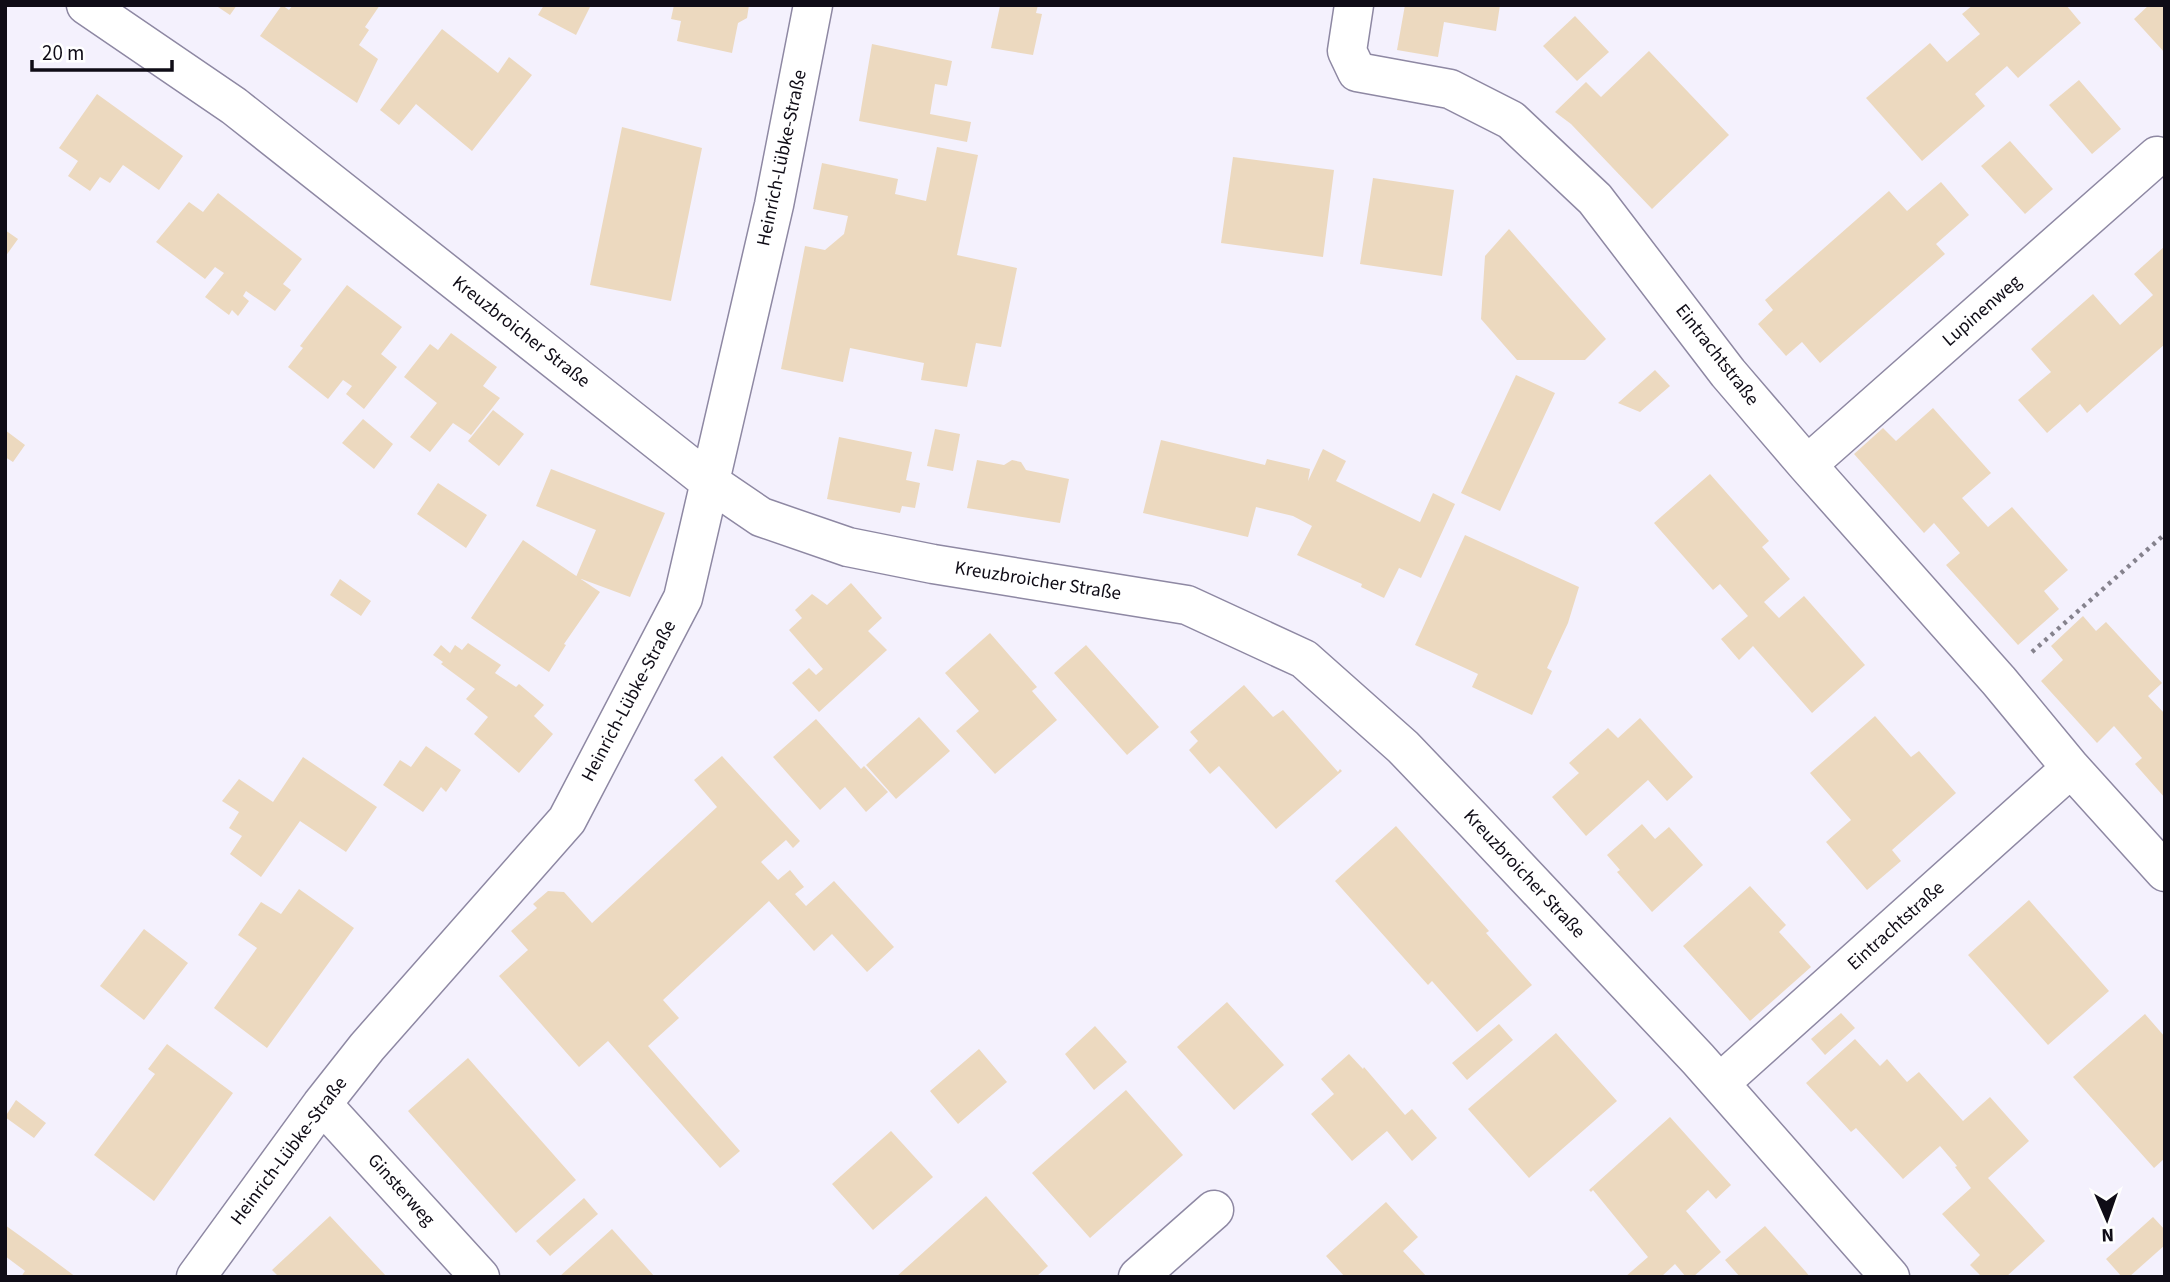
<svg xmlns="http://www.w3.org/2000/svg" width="2170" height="1282" viewBox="0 0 2170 1282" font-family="'Source Sans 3',sans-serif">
<rect width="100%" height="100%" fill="#f4f1fd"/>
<!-- building -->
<path fill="#ecd9bf" d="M215,5H237L230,15Z
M282,5L289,10L293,5H380L365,27L369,30L359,45L378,59L357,103L260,36Z
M544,5H591L576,35L538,15Z
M674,5H749L747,18L738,23L732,53L677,41L681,21L671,19Z
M1008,5H1038L1036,13L1042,14L1033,55L991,48L1000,6Z
M1405,5H1500L1496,31L1444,22L1438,57L1397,50Z
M1973,5H2066L2081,23L2018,78L2007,66L1975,94L1985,106L1922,161L1866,98L1930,43L1947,62L1980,34L1962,14Z
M2149,5H2165V53L2134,19Z
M1575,16L1609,52L1577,81L1543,46Z
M442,29L498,73L509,57L532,75L472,151L416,104L399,125L380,110Z
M872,44L952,61L947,86L935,84L930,114L971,122L967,142L859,121Z
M1649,51L1729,135L1652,209L1571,124L1555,112L1586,82L1601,97Z
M2079,80L2121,129L2092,154L2049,105Z
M97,94L183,156L159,190L123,165L110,183L100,177L90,191L68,176L78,161L59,148Z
M622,127L702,148L671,301L590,285Z
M2010,141L2053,189L2025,214L1981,166Z
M937,147L978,155L957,255L1017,268L1001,347L976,343L967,387L921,380L924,363L850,348L843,382L781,369L805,246L825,250L844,234L848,216L813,209L822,163L898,179L895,194L926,201Z
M1233,157L1334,170L1323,257L1221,243Z
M1373,178L1454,190L1442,276L1360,264Z
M1941,182L1969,215L1936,244L1945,254L1820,363L1802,342L1786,356L1758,324L1773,310L1765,300L1889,191L1907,211Z
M218,193L302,259L283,284L291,290L275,311L246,291L243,296L249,301L238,316L232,310L229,315L205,297L224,273L215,267L205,279L156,242L189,202L203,212Z
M1509,229L1606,339L1585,360H1517L1481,319L1485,256Z
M5,230L18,239L5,257Z
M2165,246V344L2087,413L2080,404L2047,433L2018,400L2051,372L2031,349L2093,294L2120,325L2153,295L2134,274Z
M347,285L402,327L381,354L397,367L364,409L346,394L352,386L343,380L328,399L288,367L303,348L300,346Z
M451,333L497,367L483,386L500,398L471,435L453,423L430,452L410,437L437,403L404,377L430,344L438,350Z
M1655,370L1670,386L1640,412L1618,403Z
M1516,375L1555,393L1500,511L1461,493Z
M1933,408L1991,473L1962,498L1988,527L2012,507L2068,570L2044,591L2059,609L2018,645L1946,565L1960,553L1934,523L1924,533L1854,454L1883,428L1896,441Z
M493,410L524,434L499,466L468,441Z
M363,419L393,444L374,469L342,443Z
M935,429L960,434L953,471L927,466Z
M5,430L25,445L13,462L5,457Z
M839,437L912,452L906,480L920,483L915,508L902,506L900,513L827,499Z
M1161,440L1265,465L1267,459L1310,469L1308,481L1323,449L1346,461L1336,481L1420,522L1433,493L1455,504L1421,578L1399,568L1384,598L1361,587L1362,584L1297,555L1312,526L1293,516L1256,507L1248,537L1143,513Z
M977,460L1004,465L1012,460L1021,462L1026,470L1069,479L1060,523L967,508Z
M551,469L665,513L630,597L576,577L596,530L536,506Z
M1710,474L1769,541L1762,547L1790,579L1764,602L1779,618L1804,596L1865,665L1812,713L1753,646L1739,660L1721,639L1748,616L1720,584L1713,590L1654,523Z
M438,483L487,515L466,548L417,514Z
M1465,535L1579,587L1568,623L1547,668L1552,671L1532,715L1472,687L1478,674L1415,645Z
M523,540L600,592L564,644L566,645L549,672L471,618Z
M340,579L371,601L361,616L330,595Z
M851,583L882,618L868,631L887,650L819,712L792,683L809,668L816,675L823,669L789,630L802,618L795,610L812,594L827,605Z
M2083,616L2096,631L2106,622L2162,683L2148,696L2165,714V798L2135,764L2142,758L2114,726L2097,743L2041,681L2063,660L2051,646Z
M990,633L1037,687L1032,691L1057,720L995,774L956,731L979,711L945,673Z
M468,643L501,665L495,673L516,687L519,684L544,705L534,716L553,734L519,773L474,734L488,717L466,699L475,689L441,664L443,662L433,655L441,645L450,653L455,645L462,650Z
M1086,645L1159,727L1127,755L1054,673Z
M1244,685L1273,717L1283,710L1338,772L1340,769L1342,771L1276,829L1219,766L1210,774L1189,750L1198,741L1190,732Z
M1875,716L1911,757L1919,751L1956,793L1892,850L1901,861L1867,890L1826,842L1851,820L1810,773Z
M919,717L950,751L896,799L866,765Z
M1640,718L1693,777L1667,801L1648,780L1586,836L1552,797L1579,773L1569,763L1608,728L1618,738Z
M816,719L861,769L864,766L888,792L866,812L845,787L820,810L773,757Z
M426,746L461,770L446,792L441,787L423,812L383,785L400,760L411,767Z
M722,756L800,841L793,848L786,840L761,862L778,880L790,870L804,887L795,894L806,906L834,881L894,947L867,972L832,934L814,951L769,901L663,1000L679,1018L648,1046L740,1151L720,1168L608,1041L579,1067L499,976L528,950L511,931L537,908L533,904L548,891L564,892L592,923L717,807L694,780Z
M303,757L377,807L346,852L300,821L261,877L230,854L242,836L229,828L239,812L222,801L239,779L273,802Z
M1642,824L1655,839L1669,827L1703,865L1652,912L1617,872L1620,870L1607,855Z
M1396,826L1489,931L1486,933L1532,985L1477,1032L1432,981L1428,985L1335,881Z
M1750,886L1786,925L1779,932L1811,967L1750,1021L1683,946Z
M299,889L354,928L267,1048L214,1008L257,948L238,935L261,902L281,914Z
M2029,900L2109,991L2048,1045L1968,955Z
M144,929L188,963L144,1020L100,986Z
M1227,1002L1284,1065L1234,1110L1177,1047Z
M1841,1013L1855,1028L1825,1055L1811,1039Z
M2145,1014L2165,1037V1158L2154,1168L2073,1077Z
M1499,1024L1513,1040L1467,1080L1452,1063Z
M1095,1026L1127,1062L1094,1090L1065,1054Z
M1556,1033L1617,1101L1529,1178L1468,1109Z
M1855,1039L1880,1066L1887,1059L1907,1082L1919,1072L1963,1121L1990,1097L2029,1141L1988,1178L2045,1241L2006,1277H1982L1970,1265L1980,1255L1942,1214L1971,1188L1955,1167L1957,1166L1940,1146L1903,1179L1856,1128L1851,1132L1806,1083Z
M167,1044L233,1093L154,1201L94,1155L155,1074L148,1069Z
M979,1049L1007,1082L958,1124L930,1091Z
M1349,1054L1363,1069L1364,1067L1405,1115L1412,1109L1437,1138L1412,1161L1387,1131L1352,1161L1311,1114L1334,1094L1321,1079Z
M468,1058L576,1180L516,1233L408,1111Z
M1126,1090L1183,1155L1090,1238L1032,1173Z
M16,1100L46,1123L34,1138L5,1117Z
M1670,1117L1731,1185L1716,1199L1708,1190L1686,1211L1721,1252L1693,1277H1686L1675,1264L1661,1277H1625L1648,1257L1593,1190L1591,1192L1589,1190Z
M891,1131L933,1177L873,1230L832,1184Z
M986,1196L1048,1266L1036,1277H896Z
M584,1198L598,1214L550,1256L536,1241Z
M1386,1202L1418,1237L1403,1251L1427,1277H1345L1326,1256Z
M330,1216L387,1277H279L272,1270Z
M2153,1217L2165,1230V1245L2129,1277H2122L2106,1259Z
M5,1225L41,1251L76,1277H21L25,1271L5,1256Z
M1765,1226L1806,1272L1810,1277H1740L1725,1260Z
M612,1229L655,1277H559Z"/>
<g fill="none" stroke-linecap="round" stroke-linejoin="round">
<!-- minor casing -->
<g stroke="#8e88a3" stroke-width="41">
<path id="minor" d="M86,5L234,106L711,483L761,517L848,547L933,564L1187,605L1304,659L1403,747L1474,821L1698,1059L1890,1277
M1354,5L1347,51L1357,72L1450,89L1511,120L1595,199L1728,373L1807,465L1999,681L2071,768L2165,872
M1807,465L2157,156
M1720,1083L2071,768
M322,1104L480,1277
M196,1277L322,1104L367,1047L567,820L683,598L774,205L813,5
M1138,1277L1214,1210"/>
</g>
<!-- path -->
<path stroke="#85828d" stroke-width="4.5" stroke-dasharray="3.5 5" stroke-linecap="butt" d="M2032,652L2165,534"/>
<!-- minor -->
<use href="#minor" stroke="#fff" stroke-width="38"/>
</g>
<g text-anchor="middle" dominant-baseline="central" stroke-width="5" stroke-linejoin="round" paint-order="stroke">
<!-- street labels -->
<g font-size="19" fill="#0f0c16" stroke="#fff">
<text transform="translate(782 158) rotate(-78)">Heinrich-Lübke-Straße</text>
<text transform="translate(1982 311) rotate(-41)">Lupinenweg</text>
<text transform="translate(521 332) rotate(38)">Kreuzbroicher Straße</text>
<text transform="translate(1717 355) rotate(52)">Eintrachtstraße</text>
<text transform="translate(1038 581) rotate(9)">Kreuzbroicher Straße</text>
<text transform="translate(629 701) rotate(-62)">Heinrich-Lübke-Straße</text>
<text transform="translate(1524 874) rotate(47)">Kreuzbroicher Straße</text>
<text transform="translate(1896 926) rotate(-42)">Eintrachtstraße</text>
<text transform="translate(289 1151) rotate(-53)">Heinrich-Lübke-Straße</text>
<text transform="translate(401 1190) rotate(48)">Ginsterweg</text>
</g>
</g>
<!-- border -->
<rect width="2170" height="1282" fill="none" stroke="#0f0c16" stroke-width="14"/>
<!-- north arrow -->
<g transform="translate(2107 1219) rotate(178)" stroke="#ffffff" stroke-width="5" paint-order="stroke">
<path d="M0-5L12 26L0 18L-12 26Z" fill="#0f0c16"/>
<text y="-10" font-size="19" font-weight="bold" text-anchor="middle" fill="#0f0c16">N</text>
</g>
<!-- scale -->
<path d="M32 60v10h140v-10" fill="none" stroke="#0f0c16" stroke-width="3.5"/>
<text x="42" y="60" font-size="21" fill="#0f0c16" stroke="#ffffff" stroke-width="5" paint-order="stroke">20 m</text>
</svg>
